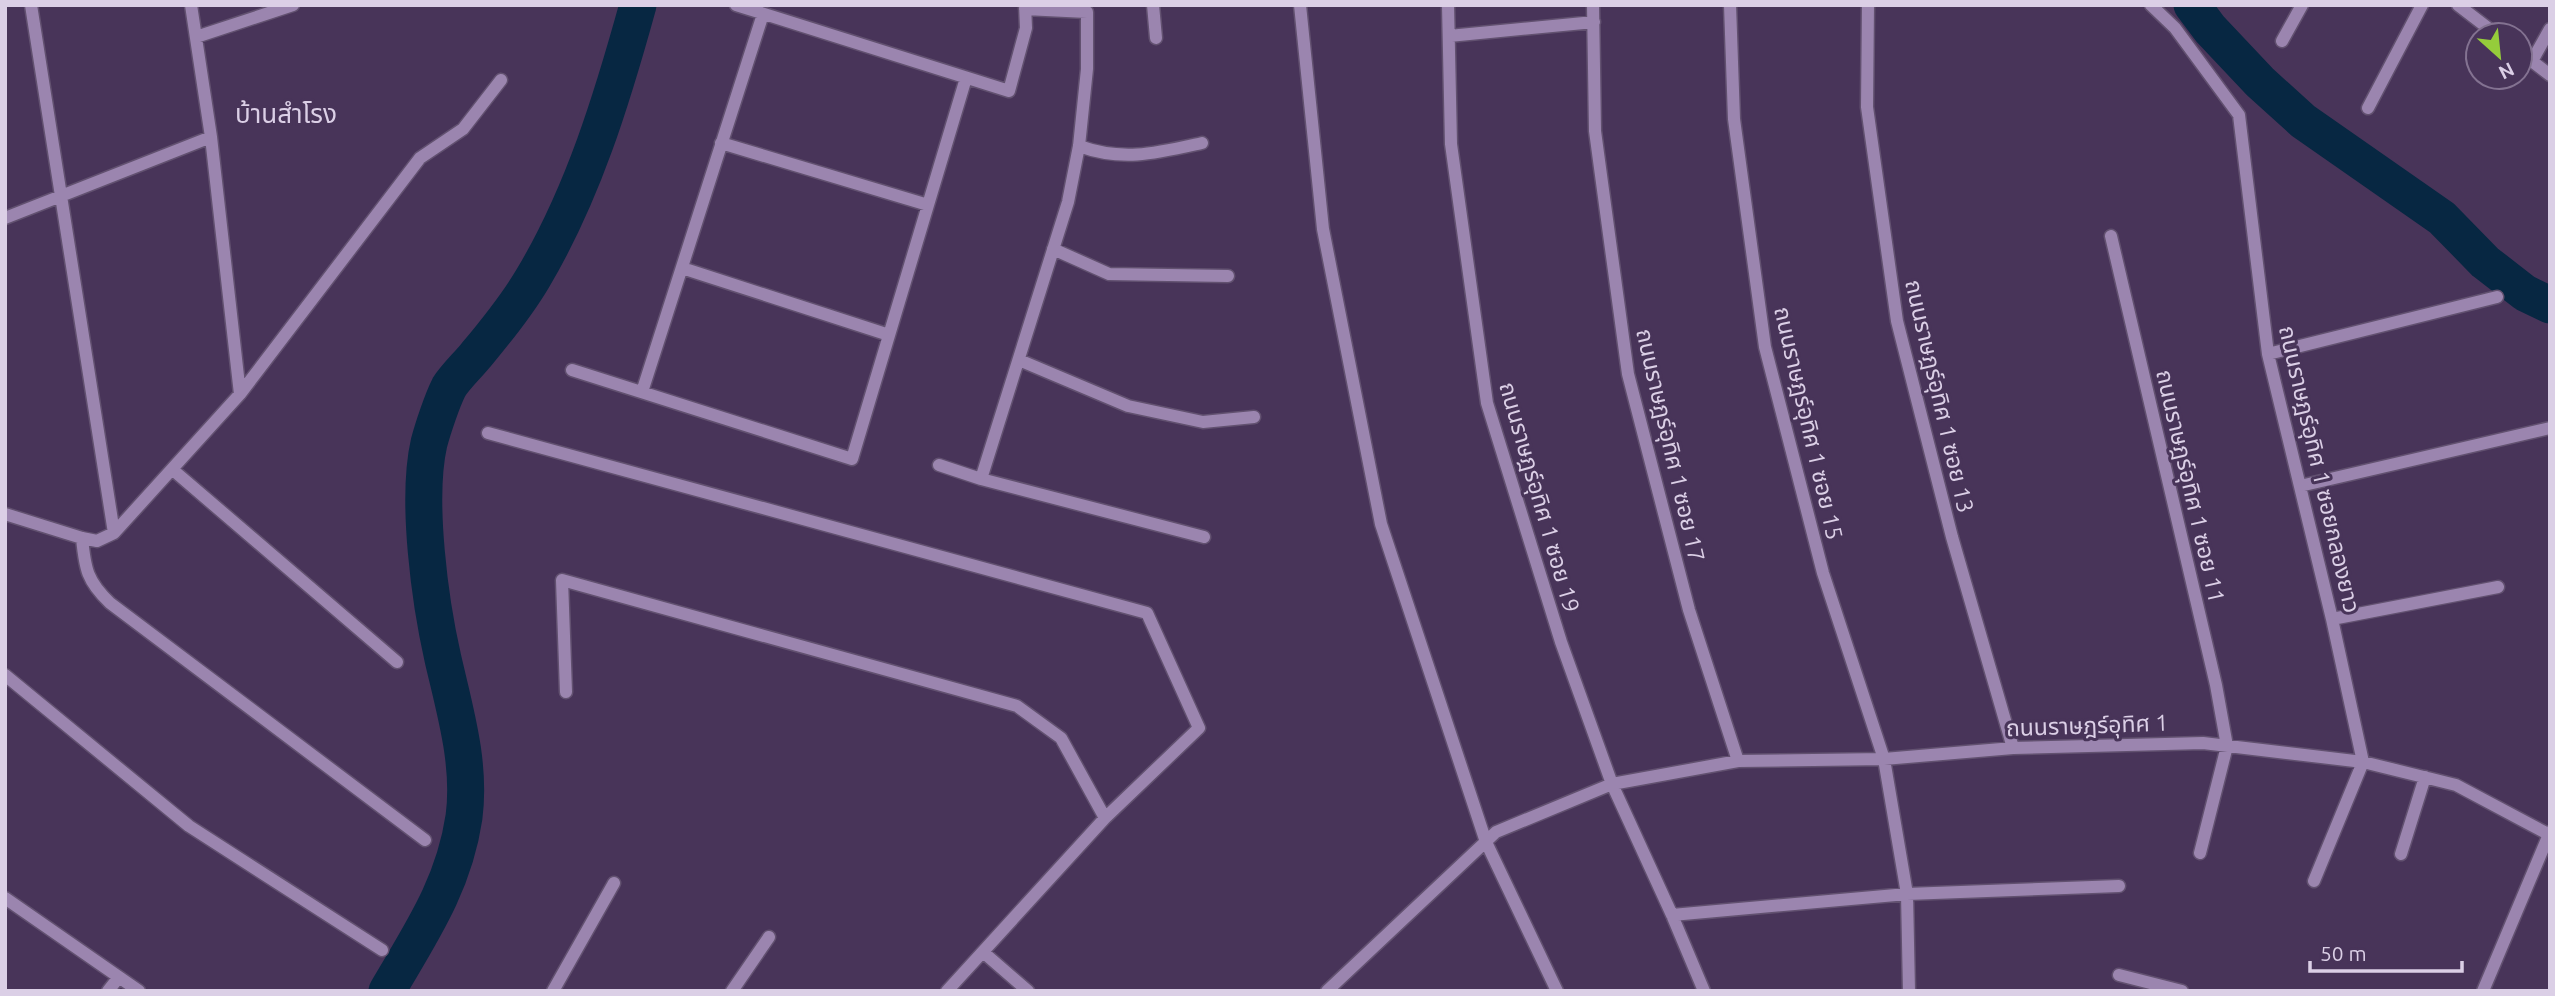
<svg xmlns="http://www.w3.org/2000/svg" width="2555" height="996" viewBox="0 0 2555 996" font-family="Ubuntu,'Noto Sans Thai',sans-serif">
<rect width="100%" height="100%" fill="#483459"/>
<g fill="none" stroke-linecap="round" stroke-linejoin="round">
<!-- river -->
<path stroke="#072742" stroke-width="37" d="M2192,5L2210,29L2260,82L2303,121L2442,218L2485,262L2525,293L2550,305
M387,991C421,933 454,885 464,817C471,764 455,711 443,659C430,602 416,500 429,443C433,428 442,401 449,387C456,376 468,365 476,355C497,330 517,305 533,278C583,194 612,99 638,5"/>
<!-- minor casing -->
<g stroke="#625170" stroke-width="15">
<path id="minor" d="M31,5L114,533
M191,5L211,137L240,394
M736,5L1009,91L1026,28L1025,5
M1153,5L1156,38
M1300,5L1323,229L1381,524L1486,842L1557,991
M1448,5L1451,144L1487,403L1561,642L1612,784L1672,915L1704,991
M1593,5L1595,131L1628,374L1689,610L1738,761
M1730,5L1734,119L1765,347L1823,573L1884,759L1907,894L1909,991
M1868,5L1867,107L1897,321L1952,537L2013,748
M2151,5L2175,28L2239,115L2268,354L2332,619L2363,762L2314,881
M2458,5L2497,35
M1449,36L1594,22
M196,37L293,5
M2282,41L2302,5
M2520,52L2550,75
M2532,61L2550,29
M2368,108L2422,5
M721,143L928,205
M1079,146C1123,162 1157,153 1202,143
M5,218L211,137
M2111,236L2216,685L2227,746L2200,853
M1053,249L1109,274L1228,276
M682,268L889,335
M2268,354L2497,297
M1019,360L1128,406L1203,422L1254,417
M572,370L852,459L966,78
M642,392L763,14
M488,433L1147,613L1199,728L1105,818L947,991
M939,465L981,479L1204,537
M173,470L397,662
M981,479L1068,202L1079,146L1087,69V12L1025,9
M2300,486L2550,428
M5,514L82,538L97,541L114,533L240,394L420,158L463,129L501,80
M82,538C85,569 87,581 110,603L425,840
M2332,619L2498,587
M5,675L189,826L382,950
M566,692L562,580L1017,706L1061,738L1105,818
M2401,854L2425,777
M5,898L139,991
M1672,915L1907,894L2119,886
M983,952L1028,991
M2119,975L2182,991
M108,991L119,977
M553,991L614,883
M732,991L769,937
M1327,991L1496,832L1612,784L1738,761L1884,759L2013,748L2203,743L2363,762L2456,785L2550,835
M2483,991L2550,832"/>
</g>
<!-- minor -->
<use href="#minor" stroke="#9b85af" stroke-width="12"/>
</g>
<g text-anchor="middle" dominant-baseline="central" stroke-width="6" stroke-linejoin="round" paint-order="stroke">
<!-- street labels -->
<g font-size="23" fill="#dbcfe6" stroke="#483459">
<text transform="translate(1940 396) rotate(77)">ถนนราษฎร์อุทิศ 1 ซอย 13</text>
<text transform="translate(1809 423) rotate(77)">ถนนราษฎร์อุทิศ 1 ซอย 15</text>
<text transform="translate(1671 445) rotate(77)">ถนนราษฎร์อุทิศ 1 ซอย 17</text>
<text transform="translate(2320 469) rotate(77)">ถนนราษฎร์อุทิศ 1 ซอยกลองยาว</text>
<text transform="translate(2191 486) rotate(77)">ถนนราษฎร์อุทิศ 1 ซอย 11</text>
<text transform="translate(1540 497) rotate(74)">ถนนราษฎร์อุทิศ 1 ซอย 19</text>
<text transform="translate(2087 725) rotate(-2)">ถนนราษฎร์อุทิศ 1</text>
</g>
<!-- quarter labels -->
<g font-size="26" fill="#dbcfe6" stroke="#483459">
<text x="286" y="113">บ้านสำโรง</text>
</g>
</g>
<!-- border -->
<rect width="2555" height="996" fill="none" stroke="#dbcfe6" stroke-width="14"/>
<!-- north arrow -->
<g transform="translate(2499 56) rotate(153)"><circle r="33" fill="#483459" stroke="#837291" stroke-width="2"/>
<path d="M0-5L12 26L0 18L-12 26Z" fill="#95cc3b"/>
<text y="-10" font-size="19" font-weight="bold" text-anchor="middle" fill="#dbcfe6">N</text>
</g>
<!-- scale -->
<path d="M2310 961v10h152v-10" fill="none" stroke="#dbcfe6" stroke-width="3.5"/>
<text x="2320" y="961" font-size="21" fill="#dbcfe6" stroke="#483459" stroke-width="5" paint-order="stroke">50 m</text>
</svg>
